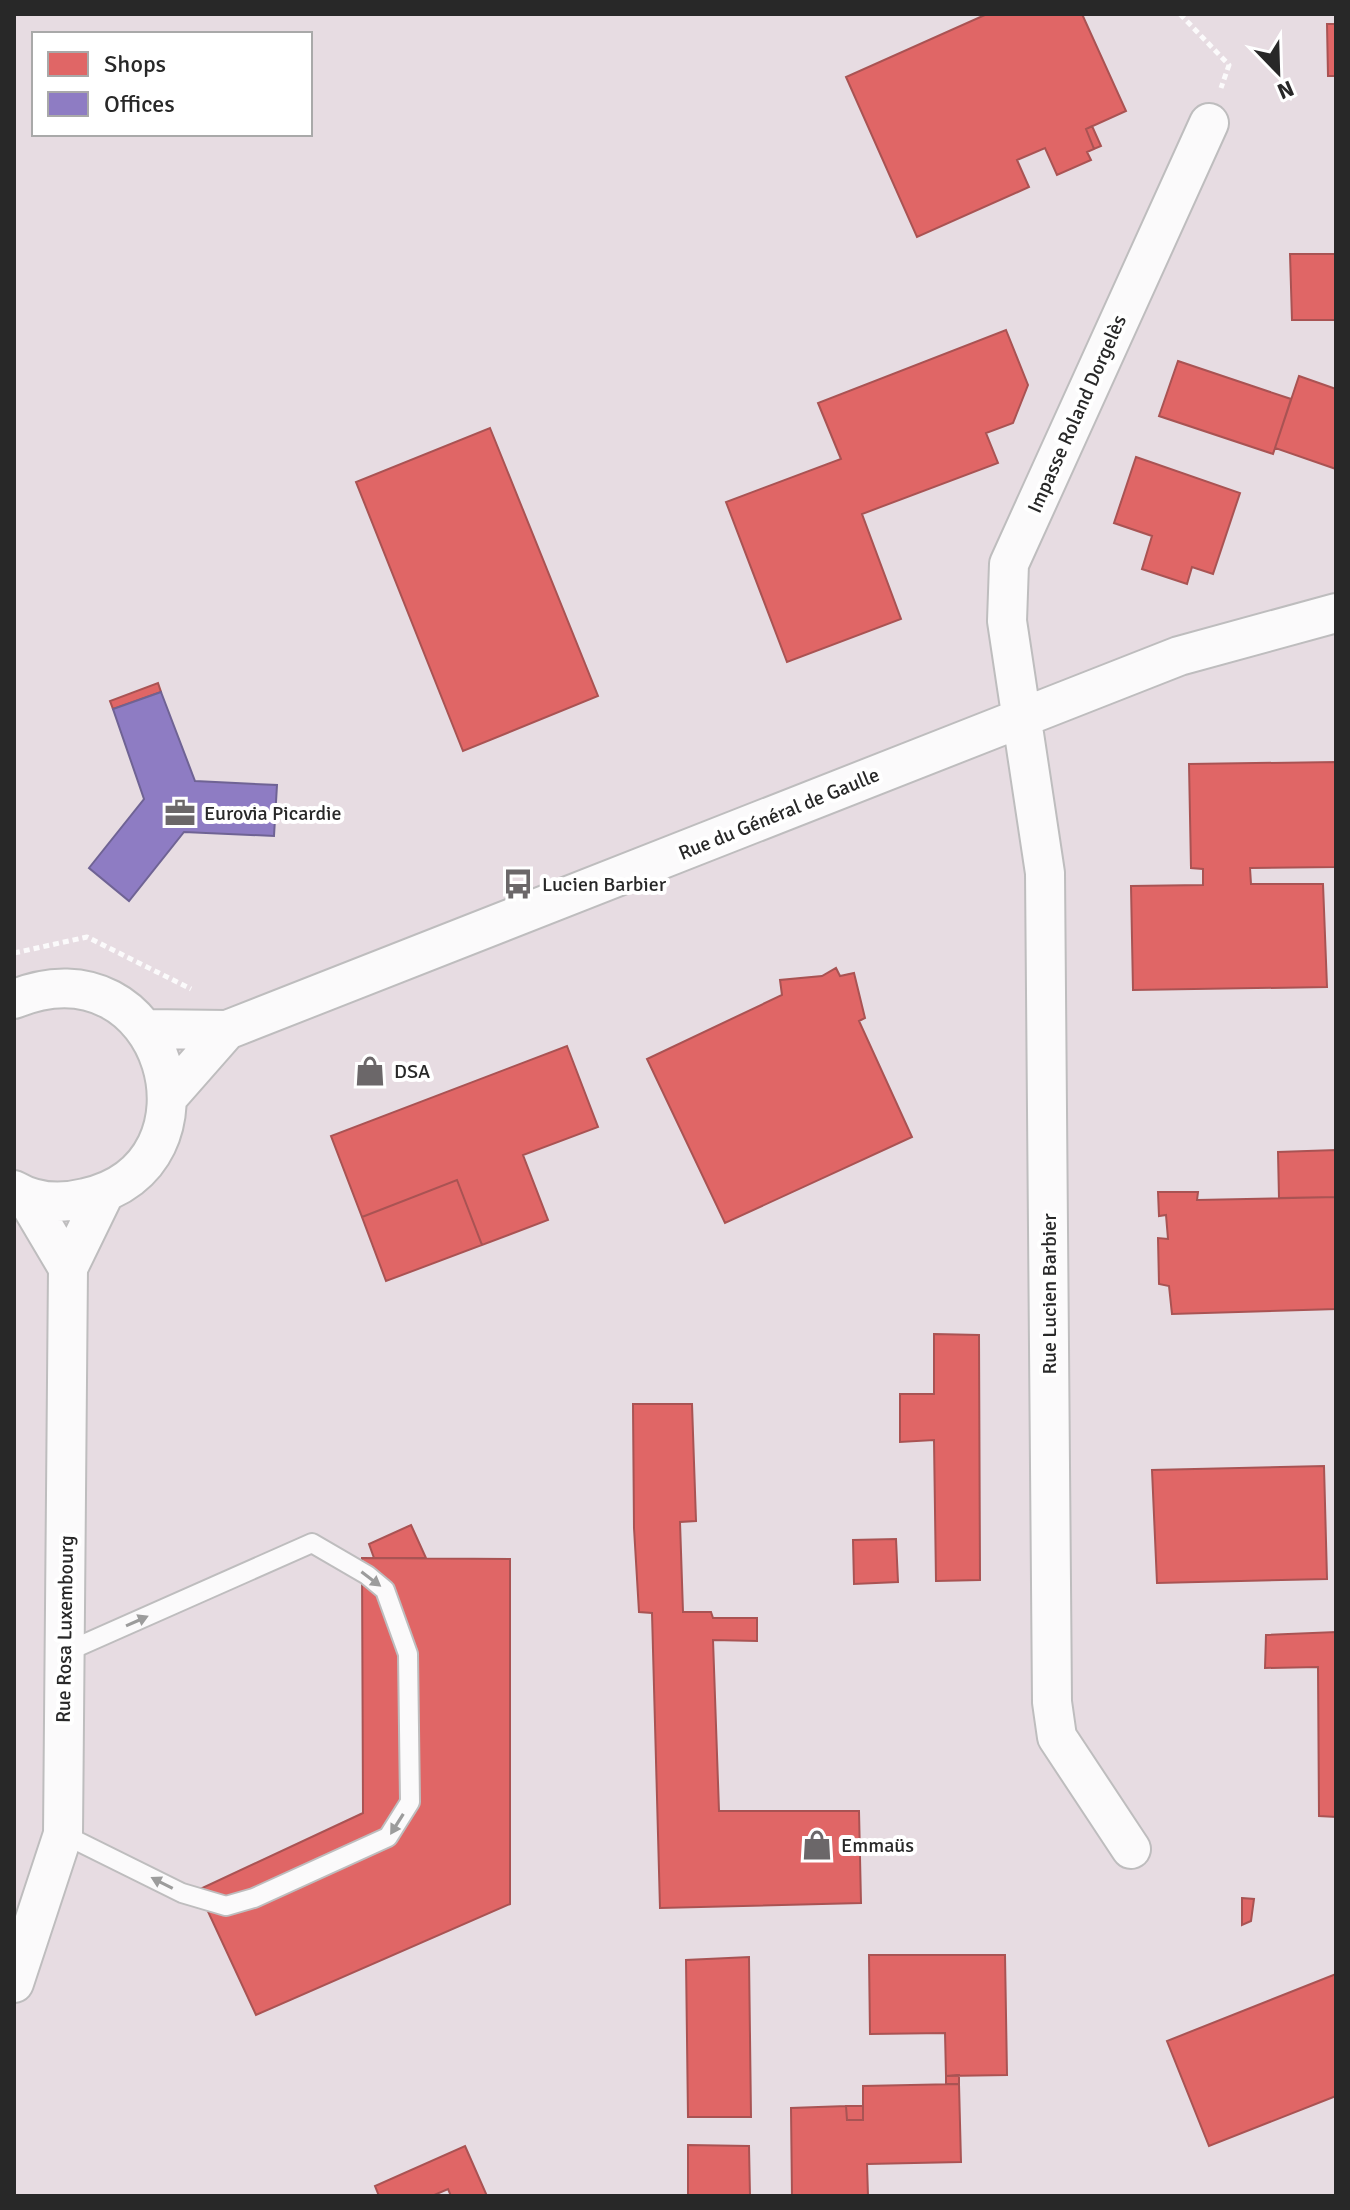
<svg xmlns="http://www.w3.org/2000/svg" width="1350" height="2210" viewBox="0 0 1350 2210" font-family="Signika,sans-serif">
<rect width="100%" height="100%" fill="#e7dce2"/>
<!-- shops -->
<path fill="#e06666" stroke="#a95353" stroke-width="2" d="M987,14H1082L1126,111L1086,129L1094,149L1087,152L1091,160L1057,175L1045,148L1017,160L1029,187L917,237L846,77Z
M1327,24H1336V76H1328Z
M1092,126L1101,146L1094,149L1086,129Z
M1290,254H1336V320H1292Z
M1006,330L1028,385L1013,423L986,433L998,463L862,514L901,619L787,662L726,502L841,459L818,403Z
M1178,361L1291,399L1273,454L1159,416Z
M1299,376L1336,389V469L1275,448Z
M490,428L598,696L463,751L356,482Z
M1136,457L1240,493L1213,574L1192,567L1187,584L1142,569L1152,536L1114,523Z
M158,683L161,692L113,709L110,701Z
M1336,762V867L1250,868L1251,884H1323L1327,987L1133,990L1131,886L1203,885V869L1191,868L1189,764Z
M836,968L840,976L854,973L865,1018L859,1021L912,1137L725,1223L647,1059L782,995L780,980L822,976Z
M567,1046L598,1127L523,1155L548,1220L482,1245L457,1180L362,1217L331,1136Z
M1336,1150V1197L1279,1198L1278,1152Z
M457,1180L482,1245L386,1281L362,1217Z
M1158,1192H1198L1197,1200L1336,1197V1309L1172,1314L1169,1286L1159,1284L1158,1238L1168,1239L1166,1215L1159,1216Z
M934,1334L979,1335L980,1580L936,1581L934,1440L900,1442V1394H934Z
M633,1404H692L696,1521L680,1522L683,1612H711L713,1618H757V1641L713,1640L719,1811H859L861,1903L660,1908L652,1613L639,1612L634,1528Z
M1324,1466L1327,1579L1157,1583L1152,1470Z
M411,1525L426,1558H374L369,1544Z
M896,1539L898,1582L854,1584L853,1540Z
M362,1558L510,1559V1904L256,2015L198,1890L363,1813Z
M1336,1632V1817L1319,1816L1318,1667L1265,1668L1266,1635Z
M1242,1898L1254,1899L1251,1921L1242,1925Z
M869,1955H1005L1007,2075L946,2076L945,2033L870,2034Z
M749,1957L751,2117H688L686,1960Z
M1336,1974V2096L1209,2146L1167,2041Z
M959,2075V2084H946V2076Z
M959,2084L961,2162L867,2164L868,2196H792L791,2108L846,2106L847,2120H863V2086Z
M846,2106H863V2120H847Z
M688,2145L749,2146L750,2196H688Z
M465,2146L487,2196H451L448,2189L432,2196H379L375,2186Z"/>
<!-- offices -->
<path fill="#8e7cc3" stroke="#6f6394" stroke-width="2" d="M161,692L195,781L277,785L274,836L184,832L129,901L89,868L144,799L113,709Z"/>
<g fill="none" stroke-linecap="round" stroke-linejoin="round">
<!-- lane casing -->
<g stroke="#bebdbe" stroke-width="22">
<path id="lane" d="M63,1834L182,1893L226,1906L254,1898L388,1837L410,1802L408,1654L385,1590L367,1575L312,1543L66,1652"/>
</g>
<!-- street casing -->
<g stroke="#bebdbe" stroke-width="42">
<path id="street" d="M14,999C167,937 230,1166 85,1198C61,1204 36,1203 14,1190
M147,1029L227,1030L1179,656L1336,613
M169,1096L227,1030
M26,1197L68,1268
M1131,1849L1057,1737L1052,1702L1045,873L1007,621L1009,564L1209,123
M14,1983L63,1834L68,1268L104,1194"/>
</g>
<!-- path -->
<path stroke="#fbfafb" stroke-width="5" stroke-dasharray="6 4" stroke-linecap="butt" d="M1180,14L1229,65L1221,88
M14,953L87,937L191,989"/>
<!-- lane -->
<use href="#lane" stroke="#fbfafb" stroke-width="18"/>
<!-- street -->
<use href="#street" stroke="#fbfafb" stroke-width="38"/>
</g>
<!-- one-way arrows -->
<defs><path id="oneway-solid" d="M-6-.8H1V-3.2L6.5 0L1 3.2V.8H-6Z" transform="scale(2)"/></defs>
<g fill="#9c9c9c">
<use href="#oneway-solid" transform="translate(371 1579) rotate(37)"/>
<use href="#oneway-solid" transform="translate(137 1621) rotate(-24)"/>
<use href="#oneway-solid" transform="translate(397 1824) rotate(122)"/>
<use href="#oneway-solid" transform="translate(162 1883) rotate(-153)"/>
</g>
<!-- icons -->
<defs>
<g id="office-bare" transform="scale(2.4)"><path d="M-6-3h4V-5.5h4V-3h4V5H-6ZM-1-4.5V-3h2v-1.5ZM-6 0V1H6V0Z" fill="#6b6769" stroke="#fff" stroke-width="2.5" paint-order="stroke"/></g>
<g id="bus-bare" transform="scale(2.4)"><path d="M-5-6H5V4H4V6H2V4H-2V6H-4V4H-5ZM-3.5-4V0h7V-4ZM-3.5 1.2v1.5H-2V1.2ZM2 1.2v1.5H3.5V1.2Z" fill="#6b6769" stroke="#fff" stroke-width="2.5" paint-order="stroke"/></g>
<g id="shop-bare" transform="scale(2.4)"><path d="M-5-2.5h2.3a2.7 3.5 0 0 1 5.4 0H5L5.5 6h-11ZM-1.5-2.5h3a1.5 2.3 0 0 0-3 0Z" fill="#6b6769" stroke="#fff" stroke-width="2.5" paint-order="stroke"/></g>
</defs>
<g fill-rule="evenodd">
<use href="#office-bare" x="180" y="813"/>
<use href="#bus-bare" x="518" y="884"/>
<use href="#shop-bare" x="370" y="1071"/>
<use href="#shop-bare" x="817" y="1845"/>
</g>
<g text-anchor="middle" dominant-baseline="central" stroke-width="8" stroke-linejoin="round" paint-order="stroke">
<!-- street labels -->
<g font-size="20" fill="#282828" stroke="#fff">
<text transform="translate(1077 414) rotate(-66)">Impasse Roland Dorgelès</text>
<text transform="translate(779 814) rotate(-22)">Rue du Général de Gaulle</text>
<text transform="translate(1049 1294) rotate(-90)">Rue Lucien Barbier</text>
<text transform="translate(65 1629) rotate(-89)">Rue Rosa Luxembourg</text>
</g>
<!-- poi labels -->
<g font-size="20" fill="#282828" stroke="#fff" text-anchor="start">
<text x="204" y="813">Eurovia Picardie</text>
<text x="542" y="884">Lucien Barbier</text>
<text x="394" y="1071">DSA</text>
<text x="841" y="1845">Emmaüs</text>
</g>
</g>
<!-- border -->
<rect width="1350" height="2210" fill="none" stroke="#282828" stroke-width="32"/>
<!-- legend -->
<rect x="32" y="32" width="280" height="104" fill="#ffffff" stroke="#a9a9a9" stroke-width="2"/>
<rect x="48" y="52" width="40" height="24" fill="#e06666" stroke="#a9a9a9" stroke-width="2"/>
<text x="104" y="72" font-size="24" fill="#282828">Shops</text>
<rect x="48" y="92" width="40" height="24" fill="#8e7cc3" stroke="#a9a9a9" stroke-width="2"/>
<text x="104" y="112" font-size="24" fill="#282828">Offices</text>
<!-- north arrow -->
<g transform="translate(1278 72) rotate(157)" stroke="#ffffff" stroke-width="6" paint-order="stroke">
<path d="M0-6L14 30L0 20L-14 30Z" fill="#282828"/>
<text y="-12" font-size="22" font-weight="bold" text-anchor="middle" fill="#282828">N</text>
</g>
</svg>
